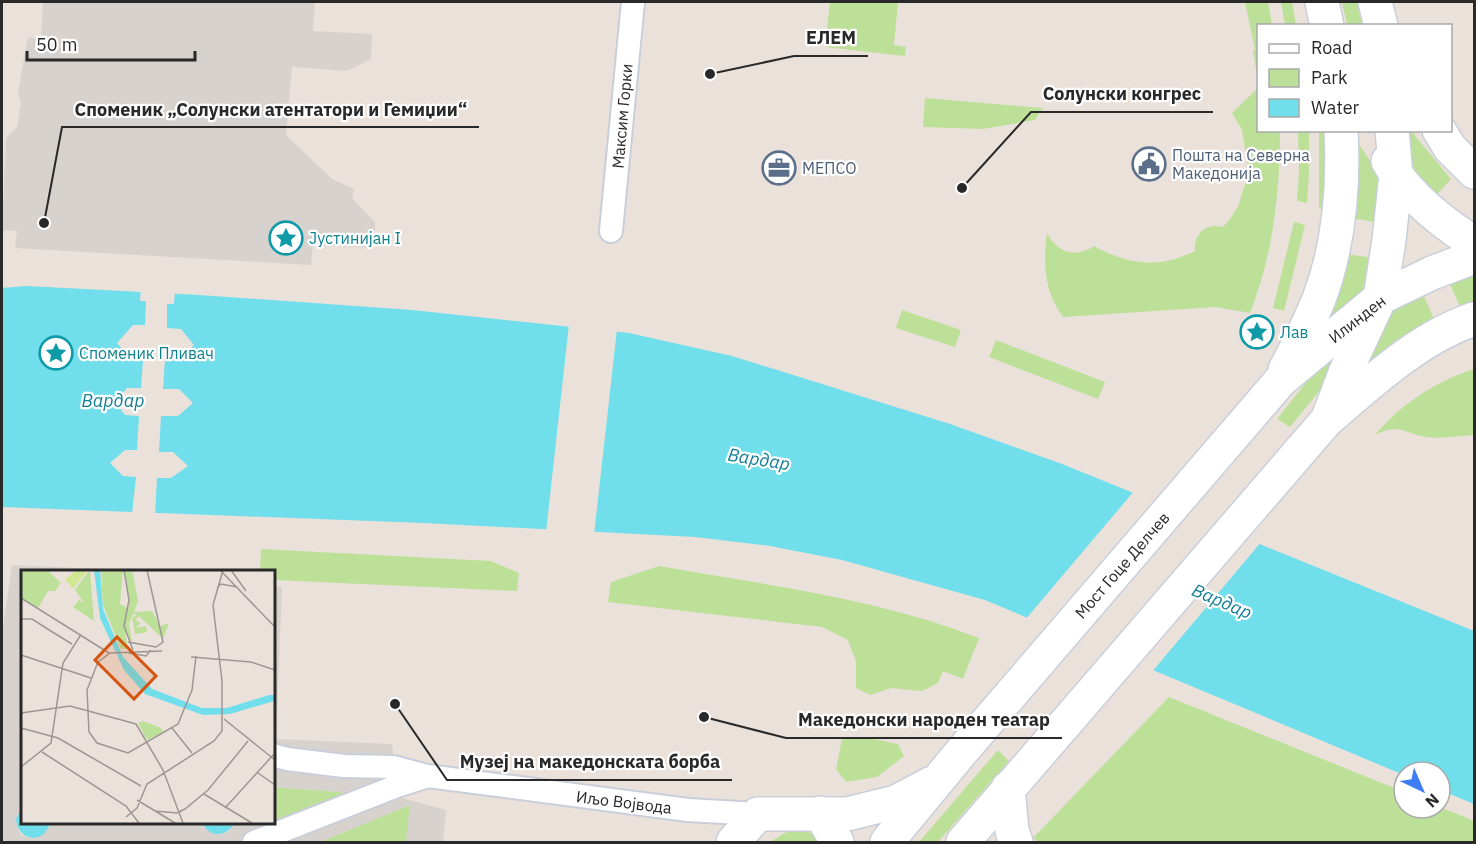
<svg xmlns="http://www.w3.org/2000/svg" width="1476" height="844" viewBox="0 0 1476 844" font-family="'IBM Plex Sans',sans-serif">
<rect width="100%" height="100%" fill="#ebe1db"/>
<!-- green -->
<path fill="#bde098" d="M830,2H898L894,45L906,47L905,56L825,47Z
M1245,2H1268L1272,25L1258,26V74L1256,70L1253,50H1255Z
M1281,2H1292L1296,25H1285Z
M1342,2H1357L1362,25H1347Z
M1258,88V130L1280,131C1280,192 1273,255 1250,313L1216,307L1063,317C1044,291 1043,264 1047,233C1057,252 1075,259 1094,246C1129,265 1159,269 1195,251C1194,233 1206,223 1223,227L1231,218L1239,204L1245,184L1252,178L1253,172L1247,163L1242,130L1232,113Z
M925,98L1043,108L1035,120L983,129L923,127Z
M1298,131H1309V174L1307,203L1297,201L1299,173Z
M1319,131H1329L1327,213L1319,208Z
M1411,131L1451,179L1432,200L1408,175L1406,133Z
M1357,141L1385,184L1381,223L1351,218Z
M1294,222L1305,225L1284,311L1273,308Z
M1345,254L1375,258L1365,297L1331,328L1321,322Z
M1474,273V304L1461,309L1449,282Z
M1423,294L1435,321L1360,371L1381,315Z
M902,310L961,330L955,347L896,328Z
M996,340L1105,382L1098,399L989,357Z
M1333,355L1337,359L1330,378L1290,427L1277,419L1315,371Z
M1474,369V435C1459,436 1442,439 1426,437C1404,433 1399,423 1375,435C1401,404 1436,381 1474,369Z
M261,549L491,561L519,573L517,591L273,580V571H260Z
M659,566C766,585 877,598 979,638L963,679L943,671L938,683L922,691L891,688L870,695L856,688V661L848,640L822,627L608,602L611,582Z
M1169,697L1404,792V808L1440,807L1474,821V842H1039L1033,838Z
M842,738L874,739L898,744L904,756L877,777L846,782L836,769Z
M998,750L1009,761L938,842H919Z
M273,787L341,792L344,795L269,825L268,822H273Z
M411,804L406,842H320Z
M793,828L815,834L819,842H770Z"/>
<!-- plaza -->
<path fill="#d7d2cd" d="M43,2H315L313,31L372,34L371,59L347,71L292,67L286,135L332,179L354,189L352,198L375,222L373,248L313,245L311,265L15,248L17,231L2,230L6,138L17,127L21,104L18,91L28,37L41,40Z
M12,565L146,571H22V808L21,810L18,830L22,835L27,837L49,826L50,822H202L204,827L212,833L224,834L229,831L235,822H268L269,825L344,795L341,792L273,787V586L282,587L276,739L392,744L399,797L446,810L443,842H406L410,805L320,842H2V634Z"/>
<!-- water -->
<path fill="#70deeb" d="M27,286L199,295L412,310L629,333L732,356L950,424L1062,464L1474,631V804L1440,790V772H1404V775L985,600L842,560L770,546L695,537L424,523L2,507V288Z
M22,808V822H50C46,844 18,843 16,819Z
M202,822H235C228,837 209,839 202,822Z"/>
<!-- pier -->
<path fill="#ebe1db" d="M141,289L175,291L174,304H167V328L181,329L194,345L179,359H165L163,389H179L193,403L178,416H161L159,452H173L188,466L171,478H157L155,515L132,514L136,477L123,476L110,463L125,450H137L139,416L125,415L115,402L127,388H141L143,360L131,359L117,343L133,325H145L146,301H140Z
M569,324L617,329L594,535L546,532Z
M1135,490L1262,541L1151,673L1025,620Z"/>
<g fill="none" stroke-linecap="round" stroke-linejoin="round">
<!-- street casing -->
<g stroke="#c9cfda" stroke-width="26">
<path id="street" d="M611,231L633,2
M273,755L287,759L344,766L394,767L427,776
M254,842L397,786L428,776L688,810L758,814"/>
</g>
<!-- secondary casing -->
<g stroke="#c9cfda" stroke-width="36">
<path id="secondary" d="M1322,2L1327,26
M1375,2L1381,26
M1439,130L1450,148L1474,172
M1388,161C1406,195 1443,223 1474,243
M1285,370C1297,347 1309,324 1319,299C1339,246 1344,187 1341,130
M1328,418L1345,373L1380,298L1389,240L1396,175L1392,130
M1008,788L1012,831L1016,842
M820,813L837,842
M733,842L758,814H847L896,802L930,784
M887,842L963,750L1281,380L1380,298L1432,273L1474,257
M963,842L1327,420C1372,382 1418,338 1474,319"/>
</g>
<!-- street -->
<use href="#street" stroke="#fff" stroke-width="22"/>
<!-- secondary -->
<use href="#secondary" stroke="#fff" stroke-width="33"/>
</g>
<!-- icons -->
<defs>
<g id="civic-ring" transform="scale(1.725)"><circle r="9.5" fill="#fff" stroke="#5c6f8a" stroke-width="1.5"/><path d="M-.6-6.5H3V-4.5H.6V-3L4-1V1h2V6H-6V1h2V-1L-.6-3ZM-1.2 2.5V6h2.4V2.5Z" fill="#5c6f8a"/></g>
<g id="office-ring" transform="scale(1.725)"><circle r="9.5" fill="#fff" stroke="#5c6f8a" stroke-width="1.5"/><path d="M-6-3h4V-5.5h4V-3h4V5H-6ZM-1-4.5V-3h2v-1.5ZM-6 0V1H6V0Z" fill="#5c6f8a"/></g>
<g id="sight-ring" transform="scale(1.725)"><circle r="9.5" fill="#fff" stroke="#0f9aa8" stroke-width="1.5"/><path d="M0-6L1.8-2.2L6-1.7L2.9 1.2L3.7 5.4L0 3.3L-3.7 5.4L-2.9 1.2L-6-1.7L-1.8-2.2Z" fill="#0f9aa8"/></g>
</defs>
<g fill-rule="evenodd">
<use href="#civic-ring" x="1149" y="164"/>
<use href="#office-ring" x="779" y="168"/>
<use href="#sight-ring" x="286" y="238"/>
<use href="#sight-ring" x="1257" y="332"/>
<use href="#sight-ring" x="56" y="353"/>
</g>
<g text-anchor="middle" dominant-baseline="central" stroke-width="4.5" stroke-linejoin="round" paint-order="stroke">
<!-- street labels -->
<g font-size="16" fill="#292929" stroke="#fff">
<text transform="translate(622 116) rotate(-85)">Максим Горки</text>
<text transform="translate(1357 319) rotate(-38)">Илинден</text>
<text transform="translate(1122 565) rotate(-49)">Мост Гоце Делчев</text>
<text transform="translate(624 802) rotate(7)">Иљо Војвода</text>
</g>
<!-- service labels -->
<g font-size="16" fill="#4e5e75" stroke="#fff" text-anchor="start">
<text x="1172" y="155">Пошта на Северна<tspan x="1172" dy="18">Македонија</tspan></text>
<text x="802" y="168">МЕПСО</text>
</g>
<!-- culture labels -->
<g font-size="16" fill="#0d838f" stroke="#fff" text-anchor="start">
<text x="309" y="238">Јустинијан I</text>
<text x="1280" y="332">Лав</text>
<text x="79" y="353">Споменик Пливач</text>
</g>
<!-- water labels -->
<g font-size="18" font-style="italic" fill="#117d95" stroke="#fff">
<text x="113" y="400">Вардар</text>
<text transform="translate(759 459) rotate(9)">Вардар</text>
<text transform="translate(1222 601) rotate(23)">Вардар</text>
</g>
</g>
<!-- overview -->
<g transform="translate(21 570)">
<rect width="254" height="254" fill="#ebe1db"/>
<path d="M0,0H26L40,13L34,21H27L17,38L0,27V22L4,24L0,21ZM80,0H102L99,34L108,39L104,0H111L117,31L113,42L131,41L139,56L148,53L142,69L118,46L114,50L120,53L115,58L125,56L126,62L114,64L111,48L116,45L112,44L108,54L111,73L104,61L107,79H100L82,35ZM67,2H69L73,51L52,37L58,30L63,33L54,20ZM122,151L140,158L142,162L126,170L117,153Z" fill="#bde098"/>
<path d="M56,0L65,2L52,19L44,9Z" fill="#d2e794"/>
<path d="M73,0H79L82,39L102,87L131,119L181,138H206L248,125H253V131L209,144L182,145L124,124L103,100L79,48Z" fill="#70deeb"/>
<path fill="none" stroke="#9d9794" stroke-width="1.5" d="M103,0L108,30L103,56L112,80M210,0L225,21M200,1L254,57M196,18L200,14L216,17M0,28L88,83M0,49H11L33,63M33,63L51,74M107,72L135,77L142,72L126,0M141,81L89,83L77,92L66,120L68,162L76,173L107,183L157,154L171,120L175,86M108,83L125,86L130,80M0,85L70,108M170,87L230,92L254,100M0,143L49,136L115,154L142,200L162,253M203,149L254,190M0,158L37,168L120,216M151,158L171,183M21,182L105,236L118,253M0,197L30,173L42,93L59,66M237,203L254,215M183,224L231,253M116,230L154,253M204,238L254,183M134,241L156,243L164,239L187,220L227,171M105,247L116,238L126,214L193,171L201,161V111L192,35L202,0"/>
<path fill="#d5540f" fill-opacity="0.15" stroke="#d5540f" stroke-width="3" d="M96,67L135,106L113,129L74,90Z"/>
<rect width="254" height="254" fill="none" stroke="#292929" stroke-width="3"/>
</g>
<!-- callouts -->
<path fill="none" stroke="#292929" stroke-width="2" d="M710 74L794 56H868M962 188L1031 112H1213M44 223L62 127H479M704 717L786 738H1062M395 704L447 780H732"/>
<g fill="#292929" stroke="#fff" stroke-width="2">
<circle cx="710" cy="74" r="6"/>
<circle cx="962" cy="188" r="6"/>
<circle cx="44" cy="223" r="6"/>
<circle cx="704" cy="717" r="6"/>
<circle cx="395" cy="704" r="6"/>
</g>
<g font-size="18" text-anchor="middle" font-weight="bold" fill="#292929" stroke="#fff" stroke-width="4.5" stroke-linejoin="round" paint-order="stroke">
<text x="831" y="44">ЕЛЕМ</text>
<text x="1122" y="100">Солунски конгрес</text>
<text x="271" y="116">Споменик „Солунски атентатори и Гемиџии“</text>
<text x="924" y="726">Македонски народен театар</text>
<text x="590" y="768">Музеј на македонската борба</text>
</g>
<!-- border -->
<rect width="1476" height="844" fill="none" stroke="#292929" stroke-width="6"/>
<!-- legend -->
<rect x="1257" y="24" width="195" height="108" fill="#ffffff" stroke="#a9a9a9" stroke-width="1.5"/>
<rect x="1269" y="44" width="30" height="9" fill="#ffffff" stroke="#a9a9a9" stroke-width="1.5"/>
<text x="1311" y="54" font-size="18" fill="#292929">Road</text>
<rect x="1269" y="69" width="30" height="18" fill="#bde098" stroke="#a9a9a9" stroke-width="1.5"/>
<text x="1311" y="84" font-size="18" fill="#292929">Park</text>
<rect x="1269" y="99" width="30" height="18" fill="#70deeb" stroke="#a9a9a9" stroke-width="1.5"/>
<text x="1311" y="114" font-size="18" fill="#292929">Water</text>
<!-- north arrow -->
<g transform="translate(1422 790) rotate(136)"><circle r="28" fill="#ffffff" stroke="#a9a9a9" stroke-width="1.5"/>
<path d="M0-4.5L10 22L0 15L-10 22Z" fill="#3e7ef5"/>
<text y="-9" font-size="16" font-weight="bold" text-anchor="middle" fill="#292929">N</text>
</g>
<!-- scale -->
<path d="M27 51v9h168v-9" fill="none" stroke="#292929" stroke-width="3"/>
<text x="36" y="51" font-size="18" fill="#292929" stroke="#ffffff" stroke-width="4.5" paint-order="stroke">50 m</text>
</svg>
